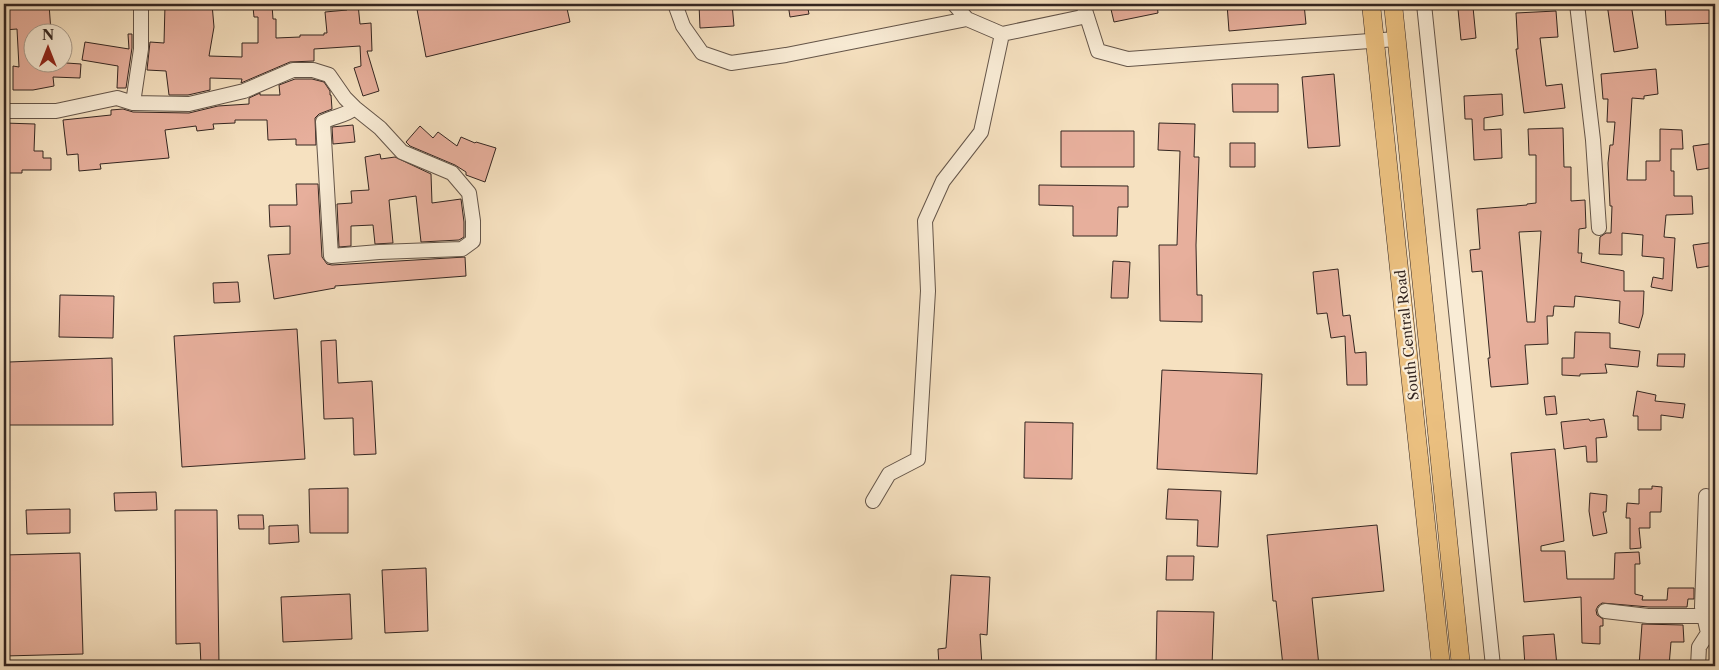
<svg xmlns="http://www.w3.org/2000/svg" width="1719" height="670" viewBox="0 0 1719 670" font-family="'Libre Caslon Text',serif">
<rect width="100%" height="100%" fill="#f6e1c0"/>
<filter id="stains"><feTurbulence type="fractalNoise" baseFrequency=".004" numOctaves="4"/><feColorMatrix values="0 0 0 0 .2 0 0 0 0 .09 0 0 0 0 .02 0 0 0 .5 -.17"/></filter>
<radialGradient id="worn" r=".72"><stop offset=".6" stop-color="#630" stop-opacity="0"/><stop offset="1" stop-color="#630" stop-opacity=".3"/></radialGradient>
<!-- building -->
<path fill="#e7af9c" stroke="#342621" fill-rule="evenodd" d="M4,4H49L51,32H32V65L52,62L81,64L80,78L53,77L54,86L33,90H13V66L19,67L17,29L4,30Z
M212,4L214,27L209,56L242,57V43H258V17H254L253,7L272,5L273,19H276V38L300,37V35H324V33H327L325,12L347,10L346,4H358L360,24L371,23L372,51H367L379,91L363,96L354,68L361,66L360,46L314,49V61L290,62L241,83L242,79L210,78V90L188,95H169L166,71L147,70L150,42L164,43L165,5L194,6V5Z
M416,4H566L570,22L426,57Z
M699,4H732L734,26L700,28Z
M788,4H807L809,14L790,17Z
M1116,4H1157L1158,13L1114,22L1110,5Z
M1227,4H1304L1306,24L1229,31Z
M1607,4H1631L1638,48L1614,52Z
M1665,4H1715V23L1666,25Z
M1473,7L1476,38L1461,40L1458,9Z
M1556,11L1558,37L1540,38L1546,86L1562,84L1565,108L1524,113L1516,49H1518L1516,13Z
M128,34H132V48L126,88H117L118,66L82,60L85,42L129,49Z
M1656,69L1658,94L1644,96V99L1632,98L1627,180H1646V161H1660V129L1682,130L1683,149H1671V171H1674V196H1692L1693,214L1666,215L1664,237L1675,238L1672,291L1651,287L1653,277L1663,279L1664,258L1642,256L1643,235L1622,233V255L1599,254L1600,237L1606,233H1611L1612,206H1610L1608,163L1610,145H1613L1615,122H1607L1608,99H1603L1601,74Z
M1334,74L1340,146L1308,148L1302,77Z
M295,79H312L324,82L330,91V95H331L332,109L319,114L315,118L316,145H296V139L268,140L267,120H235V123L213,124L214,129L197,131L196,126L165,130L169,158L100,164L101,169L79,171L78,154L67,155L63,120L111,115V110L123,109L133,112L189,113L218,106L249,104V98L260,93V95H280L279,85Z
M1232,84H1278V112H1233Z
M1502,94L1503,115L1484,118V130L1501,129L1502,158L1474,160L1472,119H1465L1464,96Z
M4,123L35,124L34,151H43V158H51V170H22V173H4Z
M1159,123L1195,124L1194,157H1199L1196,245L1197,295H1202V322L1160,321L1159,245H1177L1180,151L1158,150Z
M353,125L355,142L333,144L332,127Z
M420,126L433,138L438,132L457,146L461,137L475,143L476,142L496,148L485,182L466,175V172L455,165L410,146L406,142Z
M1563,128L1564,167H1571V201L1585,200L1586,228L1579,229L1578,253H1582L1581,262L1624,271V291H1644L1643,314L1639,328L1619,323L1620,301L1575,296L1574,307L1554,306L1553,316H1547L1548,344L1525,345L1528,384L1491,387L1488,358H1490L1482,271L1472,272L1470,250L1480,249L1477,209L1527,205V204L1536,203V155H1529L1528,129ZM1541,231L1535,322H1527L1519,232Z
M1061,131H1134V167H1061Z
M1230,143H1255V167H1230Z
M1715,143V167L1697,170L1693,146Z
M380,154L381,159L395,157L431,174L432,203L461,199L464,222V237L459,240L421,242L416,196L389,200L393,243L375,244L373,225L351,226V246L339,247L337,204L352,203L351,191L369,190L365,157Z
M296,184H318L322,257L327,264L332,265L465,257L466,276L335,286V288L274,299L268,255L290,254V226L270,227L269,205H297Z
M1039,185L1128,186V207H1118L1117,236H1073V206L1039,205Z
M1715,242V265L1697,268L1693,245Z
M1113,261L1130,262L1128,298H1111Z
M1338,269L1343,316L1350,315L1355,353L1366,352L1367,385H1347L1345,336L1331,338L1327,313L1317,314L1313,272Z
M238,282L240,302L214,303L213,283Z
M60,295L114,296L113,338L59,337Z
M297,329L305,459L182,467L174,336Z
M1575,332L1610,333V348L1640,351L1638,367L1605,364L1607,373L1580,374V376L1562,375V358H1574Z
M336,340L338,383L372,381L376,454L354,455L353,418L324,419L321,341Z
M1658,354H1685L1684,367L1657,366Z
M112,358L113,425H9V362Z
M1162,370L1262,374L1257,474L1157,469Z
M1637,391L1656,395L1655,401L1685,404L1683,418L1661,415V430H1638V416H1633Z
M1555,396L1557,414L1546,415L1544,397Z
M1589,419L1590,421L1604,419L1607,437L1596,438L1597,462H1587L1586,446L1564,449L1561,422Z
M1025,422L1073,423L1072,479L1024,478Z
M1555,449L1564,541L1541,546V551H1565L1567,579H1614L1615,553L1639,552L1640,564H1635V594L1643,596L1642,600H1667L1668,588H1694V599H1688L1687,607H1649L1602,603L1598,606L1596,610L1597,615L1603,619V626H1600V644L1582,643L1581,597L1524,602L1511,453Z
M1652,486L1662,487L1661,512H1650V528H1639L1641,548L1630,549V518H1626L1627,503L1639,504V489H1652Z
M348,488V533H310L309,489Z
M1168,489L1221,491L1218,547L1197,546L1198,520L1166,519Z
M156,492L157,510L115,511L114,493Z
M1590,493L1607,495L1606,512H1603L1607,533L1593,536L1589,511Z
M70,509V533L27,534L26,510Z
M175,510H217L219,666H201L200,643L176,644Z
M238,515H263L264,529H239Z
M298,525L299,542L269,544V526Z
M1377,525L1384,591L1312,598L1319,666H1283L1276,601H1273L1267,535Z
M80,553L83,654L4,656V555Z
M1167,556H1194L1193,580H1166Z
M426,568L428,631L385,633L382,570Z
M951,575L990,577L987,635L980,634L982,666H939L938,649L946,648Z
M350,594L352,639L283,642L281,597Z
M1157,611L1214,612L1212,666H1156Z
M1642,624L1683,625L1684,642H1671L1669,666H1639Z
M1554,634L1557,666H1525L1523,636Z"/>
<g fill="none" stroke-linecap="round" stroke-linejoin="round">
<!-- minor casing -->
<g stroke="#645549" stroke-width="16">
<path id="minor" d="M675,4L683,26L702,53L731,63L786,55L967,19
M954,4L967,19L1002,34L1087,16
M1083,4L1098,51L1128,59L1396,39
M1424,4L1493,666
M1577,4L1593,140L1599,228
M133,103L141,49V4H143
M4,111H56L117,98L133,103L189,104L244,91L293,70H313L329,75L345,98L355,108L380,128L402,152L452,173L469,193L473,221V241L462,249L379,252L331,256L323,122C334,116 345,116 355,108
M873,501L889,474L918,459L928,291L925,221L943,181L981,132L1002,34
M1605,611L1648,616H1705
M1698,666L1699,647L1708,633L1702,607L1706,496"/>
</g>
<!-- major casing -->
<g stroke="#342621" stroke-width="19">
<path id="major" d="M1371,4L1441,666
M1393,4L1461,666"/>
</g>
<!-- minor -->
<use href="#minor" stroke="#f9ecd6" stroke-width="14"/>
<!-- major -->
<use href="#major" stroke="#ebc080" stroke-width="18"/>
</g>
<g text-anchor="middle" dominant-baseline="central" stroke-width="4.5" stroke-linejoin="round" paint-order="stroke">
<!-- street labels -->
<g font-size="14" fill="#342621" stroke="#f9ecd6">
<text transform="translate(1407 335) rotate(-96)">South Central Road</text>
</g>
</g>
<!-- margin -->
<rect width="1719" height="670" fill="none" stroke="#f6e1c0" stroke-width="20"/>
<rect x="5" y="5" width="1709" height="660" fill="none" stroke="#342621" stroke-width="2.5"/>
<rect x="10" y="10" width="1699" height="650" fill="none" stroke="#342621"/>
<!-- north arrow -->
<g transform="translate(48 48)"><circle r="24" fill="#f9ecd6" stroke="#aa9d8e"/>
<path d="M0-4L9 19L0 12L-9 19Z" fill="#8f2418"/>
<text y="-8" font-size="14" font-weight="bold" text-anchor="middle" fill="#342621">N</text>
</g>
<rect width="100%" height="100%" filter="url(#stains)"/>
<rect width="100%" height="100%" fill="url(#worn)"/>
</svg>
